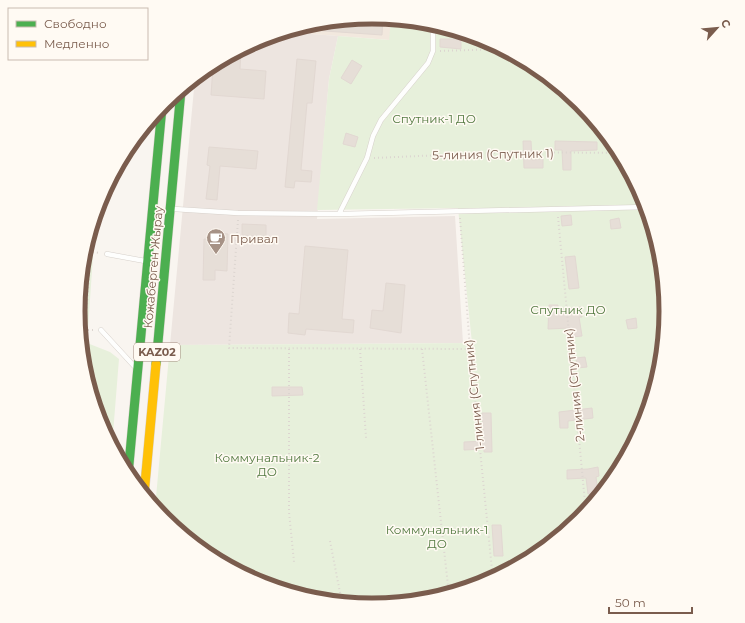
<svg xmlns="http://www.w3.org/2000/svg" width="745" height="623" viewBox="0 0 745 623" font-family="Montserrat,sans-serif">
<rect width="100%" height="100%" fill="#f9f5f0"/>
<!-- residential -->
<path fill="#f2e8de" d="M373,17L391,19L390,40L286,32L315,23Z"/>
<!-- industrial -->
<path fill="#ede5e0" d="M286,32L338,36L329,79L317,219L455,216L463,343L170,345L195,78L209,67L260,39Z"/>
<!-- green -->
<path fill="#e7f0db" d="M391,19C423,22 457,27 487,40C642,109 714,294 633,447C605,498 565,541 513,568C458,598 403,609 341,603C273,596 199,562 155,508L170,345L472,343L458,208L317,210L329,79L338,36L389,40Z
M96,213L87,343L110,352L119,359L112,446C82,389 71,317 84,254C87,240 92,226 96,213Z"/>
<!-- building -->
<path fill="#e6ded7" stroke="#e2d8d2" d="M373,17L383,18L382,35L297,29L315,23Z
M440,39H461V49L440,47Z
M241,49L240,69L266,71L264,99L211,95L213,67H219L220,61Z
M297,59L316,61L312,103H307L301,170L312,171L311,182L295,181L294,188L285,187Z
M352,60L362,66L351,84L341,78Z
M346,133L358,137L355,147L343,144Z
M523,141H531L532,160L543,159V168H524Z
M555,141L597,142V150L571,151V170H563L562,150H555Z
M209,147L258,151L256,169L220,166L217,200L206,199L210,166L207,165Z
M571,215L572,225L562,226L561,216Z
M619,218L621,228L611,229L610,220Z
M242,224L266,225V237L242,235Z
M218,233L228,234L227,271L215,270V280H203L204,239L218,240Z
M305,246L348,250L342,319L354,320L353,333L306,329L305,335L288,333L289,313L299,314Z
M575,256L579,288L569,289L565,257Z
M386,283L405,285L401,333L370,328L372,310L383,311Z
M549,305H558V310L581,307L582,317H579L582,336L572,337L571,328L548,329Z
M636,318L637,328L628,329L626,320Z
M585,357L587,367L577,368L576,358Z
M272,387H302L303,395L272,396Z
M592,408L593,418L568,421V428H560L559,412Z
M482,413H491L492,452H484V449L464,450V442L484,441Z
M598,467L599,476L596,477L598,493L588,494L586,478L567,479V470L588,469Z
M492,525H501L503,556H494Z"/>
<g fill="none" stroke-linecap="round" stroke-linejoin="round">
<!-- lane casing -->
<g stroke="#d7d1cb" stroke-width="5.5">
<path id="lane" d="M174,209L238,213L339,214L647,207
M339,214L367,158L373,136L381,120L428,63L433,51V24
M107,254L145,261
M101,330L134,366"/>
</g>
<!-- fast casing -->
<g stroke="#dad1cc" stroke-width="10">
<path id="fast" d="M156,364L181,90
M128,475L162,107"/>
</g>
<!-- slow casing -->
<g stroke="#dad1cc" stroke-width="10">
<path id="slow" d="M144,495L156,364"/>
</g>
<!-- path -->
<path stroke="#dcd5d0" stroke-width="2" stroke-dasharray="1 3" stroke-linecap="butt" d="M440,51L503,49
M374,158L509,152L620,153
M558,217L586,513
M460,218L470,349L493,580
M238,220L229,348L470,349
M85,251L100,253
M80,330H94
M289,349V512L294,562
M360,349L366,438
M422,349L449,595
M83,360L93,223
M330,541L342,603"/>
<!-- lane -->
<use href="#lane" stroke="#fefefd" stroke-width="4.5"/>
<!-- fast -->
<use href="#fast" stroke="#4caf50" stroke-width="9"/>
<!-- slow -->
<use href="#slow" stroke="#ffc107" stroke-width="9"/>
</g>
<!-- icons -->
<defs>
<g id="cafe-pin" transform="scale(1)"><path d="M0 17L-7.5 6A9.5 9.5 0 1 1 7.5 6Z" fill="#a69286" stroke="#fffaf3"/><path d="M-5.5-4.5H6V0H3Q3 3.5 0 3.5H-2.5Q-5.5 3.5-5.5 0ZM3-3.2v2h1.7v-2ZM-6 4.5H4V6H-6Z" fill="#fff"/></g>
</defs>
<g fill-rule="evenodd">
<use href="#cafe-pin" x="216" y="238"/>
</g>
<g text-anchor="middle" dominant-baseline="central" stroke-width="3" stroke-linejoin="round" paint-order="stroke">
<!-- shield labels -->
<rect fill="#fffaf3" stroke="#a28b7f" stroke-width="1" x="134" y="343" width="46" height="18" rx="3"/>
<g font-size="11" font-weight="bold" fill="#7a5c4d">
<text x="157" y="352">KAZ02</text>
</g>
<!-- park labels -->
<g font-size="12" fill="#537a41" stroke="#fffaf3">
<text x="434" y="118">Спутник-1 ДО</text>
<text x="568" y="309">Спутник ДО</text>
<text x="267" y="457">Коммунальник-2<tspan x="267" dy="14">ДО</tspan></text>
<text x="437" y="529">Коммунальник-1<tspan x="437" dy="14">ДО</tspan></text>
</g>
<!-- street labels -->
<g font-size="12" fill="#7a5c4d" stroke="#fffaf3">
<text transform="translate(493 154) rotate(-1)">5-линия (Спутник 1)</text>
<text transform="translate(153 267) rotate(-85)">Кожаберген Жырау</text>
<text transform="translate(574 385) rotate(-96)">2-линия (Спутник)</text>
<text transform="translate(474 395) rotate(-96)">1-линия (Спутник)</text>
</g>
<!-- poi labels -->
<g font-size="12" fill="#7a5c4d" stroke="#fffaf3" text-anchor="start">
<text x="230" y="238">Привал</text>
</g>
</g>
<!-- crop -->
<path d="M0 0H745V623H0ZM85 311a287 287 0 1 1 574 0a287 287 0 1 1-574 0Z" fill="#fffaf3" fill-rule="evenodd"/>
<path fill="none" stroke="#7a5c4d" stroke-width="5" d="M85 311a287 287 0 1 1 574 0a287 287 0 1 1-574 0Z"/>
<!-- legend -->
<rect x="8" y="8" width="140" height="52" fill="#fffaf3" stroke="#cabbb1"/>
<rect x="16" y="21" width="20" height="6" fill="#4caf50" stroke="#cabbb1"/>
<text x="44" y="28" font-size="12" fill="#7a5c4d">Свободно</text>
<rect x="16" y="41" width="20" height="6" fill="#ffc107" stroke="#cabbb1"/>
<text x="44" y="48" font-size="12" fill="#7a5c4d">Медленно</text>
<!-- north arrow -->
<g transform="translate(717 28) rotate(63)" stroke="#fffaf3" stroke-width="3" paint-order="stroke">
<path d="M0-3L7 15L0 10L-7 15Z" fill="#7a5c4d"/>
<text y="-6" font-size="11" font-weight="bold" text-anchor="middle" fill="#7a5c4d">С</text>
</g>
<!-- scale -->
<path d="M609 607v6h83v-6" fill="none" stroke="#7a5c4d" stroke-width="2"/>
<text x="615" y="607" font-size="12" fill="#7a5c4d" stroke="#fffaf3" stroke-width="3" paint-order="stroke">50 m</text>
</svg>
